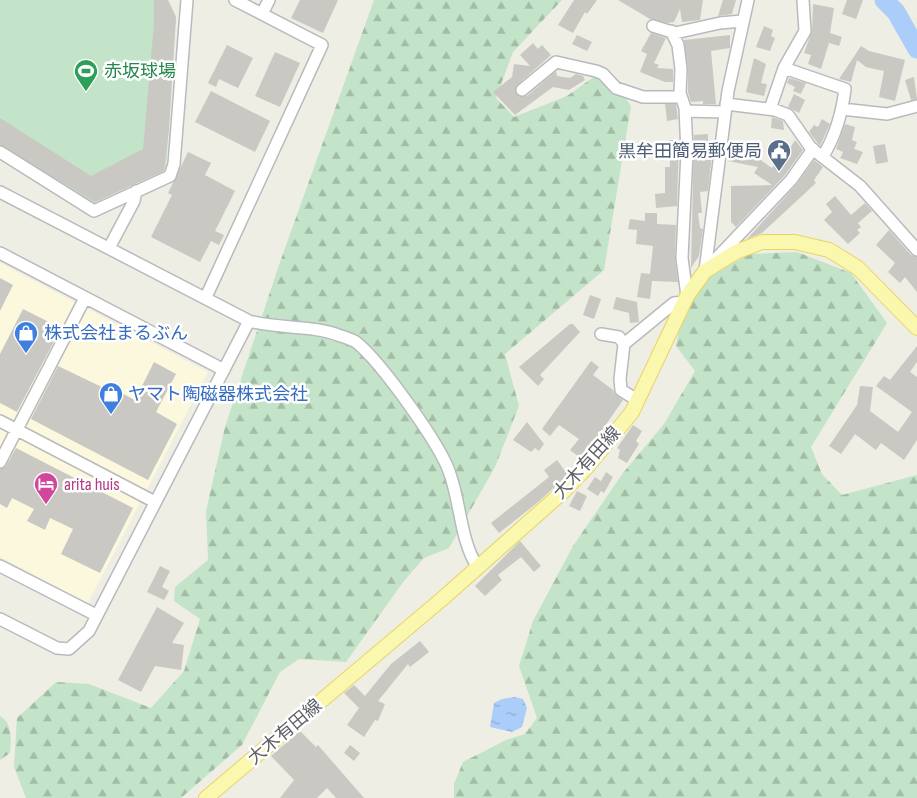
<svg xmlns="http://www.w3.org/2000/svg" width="917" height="798" viewBox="0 0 917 798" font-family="'Sofia Sans Condensed','Noto Sans JP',sans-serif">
<defs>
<pattern id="forest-firs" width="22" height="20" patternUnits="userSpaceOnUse" patternTransform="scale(1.25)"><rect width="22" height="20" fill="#c3e4c8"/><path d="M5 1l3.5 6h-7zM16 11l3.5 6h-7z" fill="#a2bca6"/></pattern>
<pattern id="water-ripples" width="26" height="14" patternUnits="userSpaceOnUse" patternTransform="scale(1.25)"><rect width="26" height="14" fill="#aacdfa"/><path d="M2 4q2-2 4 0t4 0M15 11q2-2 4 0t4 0" fill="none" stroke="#8eaace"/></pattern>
</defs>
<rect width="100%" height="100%" fill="#eeeee5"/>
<!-- commercial -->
<path fill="#fcf8dd" d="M0,263L208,372L88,603L0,557Z"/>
<!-- grass -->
<path fill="#c3e4c8" d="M0,0H168L176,17L166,169L93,204L0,146Z"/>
<!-- forest -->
<path fill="url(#forest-firs)" d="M374,0H562L513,52L496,98L514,117L567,96L606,68L631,106L604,270L505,354L519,406L495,467L449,548L424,558L404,581L346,662L299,659L280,672L242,745L181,798H26L14,767L17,718L56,682L89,684L151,708L184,671L200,619L174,601L175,587L208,560L206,511L225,427L279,265Z
M797,252L851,273L887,323L811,447L822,474L842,495L917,475V798H454V784L463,762L506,740L525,734L537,718L519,666L533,621L573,546L623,473L664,424L695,371L676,346L683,309L710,276L750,254Z
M0,716C13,723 11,741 10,753L0,760Z"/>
<!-- water -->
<path fill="url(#water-ripples)" d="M515,697L523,699L527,708L522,727L512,732L490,727L494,703L502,699Z"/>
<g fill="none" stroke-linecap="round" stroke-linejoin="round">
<!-- river -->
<path stroke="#aacdfa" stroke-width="19" d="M884,0L896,12L917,49"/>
</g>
<!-- building -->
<path fill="#cac8c2" d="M154,0H168L176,17L169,129L164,171L95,202L0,145V118L91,176L143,149L154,23Z
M300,0H338L323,33L291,18Z
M574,0H597L587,14L585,12L573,33L558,25Z
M618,0H703L700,20L682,22L680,9L674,22L667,23L650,19Z
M723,0H736L732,14L718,16Z
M847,0H863L856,19L842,14Z
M813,4L834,8L830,33L842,37L839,46L829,43L821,69L808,64L811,55L804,53L812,31Z
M764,26L773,30L771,36L775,38L770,51L756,47Z
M651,33L666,38L654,63L659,65L657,68L673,69V82H665L640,72L647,54L641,51Z
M577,35L592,42L587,51L572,44Z
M730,35V48L711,51L716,104H703V101L691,102L688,92V68L684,40Z
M533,43L538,49L542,45L551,55L517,85L515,91L519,97L527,96L556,71L557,76L570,78L576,74L583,76L585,80L569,90L553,87L515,115L493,92L512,77L514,64L530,66L520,55Z
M227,45L253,58L238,88L219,79L216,87L208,83Z
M861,46L869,51L905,60L895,101L879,97L884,71L866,67L857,60L851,82L839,79Z
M275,52L300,63L280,107L255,96Z
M754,58L766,64L761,83L767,84L764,96L746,92Z
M914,77L917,99L911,100L905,80Z
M789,78L806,83L801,94L793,91L795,87L787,83Z
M211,91L270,121L255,152L195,122Z
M794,94L805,100L799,113L788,107Z
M665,104H676L678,119L667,121Z
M772,117L783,121L784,130L771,128Z
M822,119L830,124L820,146L809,132L814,125L818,127Z
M845,124L855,127L852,140L857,142L854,149L863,152L857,164L840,158L843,152L836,149Z
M708,134V154H712L708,191L700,192L702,213H698L700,228L703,229L699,256L691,268L694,135Z
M669,140H679L677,206L656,208L655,194L665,193V167H670Z
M795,140L803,150L785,175L736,227L731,222V186L772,185L754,173L758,167L728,161L731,150L733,151L734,146L756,150L755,156L772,168L781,155L780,165Z
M885,144L888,162L876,164L873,146Z
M188,152L211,163L205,175L235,191L215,231L224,235L219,245L211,241L200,262L151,237L172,195L168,193Z
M814,160L823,167L814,180L816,183L762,233L747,239L796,185Z
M835,196L851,215L865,203L872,211L858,223L861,227L857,230L860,233L848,244L824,220L832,212L826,204Z
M645,213H657V224L676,225L675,258L678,282L652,281L650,299L637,297L641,273L650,274L653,246L636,244L637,230L628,229L630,219L645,221Z
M889,230L911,255L917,257V292L905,277L900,283L888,272L895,263L876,245Z
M0,278L13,285L0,311Z
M590,295L601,299L594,319L583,315Z
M616,297L637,302L639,322L630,323L629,313L613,309Z
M23,309L61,328L17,412L0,403V354Z
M570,324H573L580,332L540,375L544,379L538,386L519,367Z
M917,346V362L910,372L917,377V440L904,460L881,443L876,450L855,434L841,454L829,446L857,405L860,386L873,387L870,411L898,432L912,412L876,386L884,376L890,380Z
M591,361L599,367L593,375L613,390L615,394L623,400L582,459L570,450L579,439L559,425L550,436L542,429Z
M154,362L176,374L156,412L177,424L148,480L31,419L58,366L106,389L108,386L135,400Z
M527,422L544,444L539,451L535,448L531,452L513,440Z
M633,425L642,431L636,441L639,444L627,463L618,458L620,450L617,448Z
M16,448L133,508L100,573L61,554L73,529L50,518L45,530L27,521L34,509L12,498L7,508L0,504V469L6,466Z
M557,460L568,475L537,503L499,533L491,523L549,477L544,470Z
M606,472L613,477L604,493L601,491L598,496L587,489L595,477L601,481Z
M577,491L587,496L580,511L569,506Z
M520,541L541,566L534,572L521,557L498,575L502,580L485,596L475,586Z
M160,566L170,571L162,587L169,591L164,600L147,592Z
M157,607L184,623L172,643L184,645L181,670L155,666L141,692L118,680Z
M420,641L429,652L410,667L408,664L378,701L385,704L378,721L375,720L364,737L347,725L359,708L344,693L354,685L365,696L391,664Z
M300,731L316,747L318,745L364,798H336L327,788L317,798H280L294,780L271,756Z
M350,745L360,753L354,761L344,753Z"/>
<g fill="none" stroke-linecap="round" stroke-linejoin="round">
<!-- minor casing -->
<g stroke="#b8babe" stroke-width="14">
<path id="minor" d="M262,14L269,0
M653,26L675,33L720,23L742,21
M671,31L678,45L681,69L680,93L685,108L687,152L682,258L687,296
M784,68L845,89C842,113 836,135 823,156
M522,90L556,62L596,71L603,74L616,88L643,97H681
M726,104L775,110L788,115L811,148L860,186L917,250
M770,109L784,68L805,31L803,0
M842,109L887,114L917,106
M685,111L725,112
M0,152L94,211L170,176L174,164L187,0
M0,192L249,321C278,329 312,325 338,335C344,337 351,339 356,342C380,361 441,445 450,474C461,505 460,540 478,568
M109,248L134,201L136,191
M0,253L224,370
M713,262L791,180L813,149
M705,271L728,91L748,0
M206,297L322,45L235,0
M601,334L619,337L624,344L620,379L621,390L637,400
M624,344L674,303L684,302
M0,421L155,502
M0,462L85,298
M0,566L96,615
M0,619L57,648L69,649L89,631L249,321"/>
</g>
<!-- major casing -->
<g stroke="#e9d464" stroke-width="16">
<path id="major" d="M206,798L442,599L565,490L588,466L632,412L687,296L705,271L736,252L762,242H795L829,250L858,268L917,328"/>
</g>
<!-- minor -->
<use href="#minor" stroke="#fff" stroke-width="11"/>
<!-- major -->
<use href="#major" stroke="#faf7af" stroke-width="14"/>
</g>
<!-- icons -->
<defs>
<g id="stadium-pin" transform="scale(1.25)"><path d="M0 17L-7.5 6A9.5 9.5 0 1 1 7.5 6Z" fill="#2e9e5b" stroke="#fff"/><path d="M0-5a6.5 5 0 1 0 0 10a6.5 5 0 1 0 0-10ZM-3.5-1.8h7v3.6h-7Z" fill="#fff"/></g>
<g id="civic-pin" transform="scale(1.25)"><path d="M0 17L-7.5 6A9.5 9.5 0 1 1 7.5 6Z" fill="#5c6f8a" stroke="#fff"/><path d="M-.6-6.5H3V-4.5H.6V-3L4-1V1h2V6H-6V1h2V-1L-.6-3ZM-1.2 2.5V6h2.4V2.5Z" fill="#fff"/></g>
<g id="shop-pin" transform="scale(1.25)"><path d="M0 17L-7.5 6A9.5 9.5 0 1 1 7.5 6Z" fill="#3f7fe0" stroke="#fff"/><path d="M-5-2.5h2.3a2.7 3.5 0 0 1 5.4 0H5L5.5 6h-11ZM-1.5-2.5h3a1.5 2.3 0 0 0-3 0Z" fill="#fff"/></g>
<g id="hotel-pin" transform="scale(1.25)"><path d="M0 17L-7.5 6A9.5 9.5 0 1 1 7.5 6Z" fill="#d1479c" stroke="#fff"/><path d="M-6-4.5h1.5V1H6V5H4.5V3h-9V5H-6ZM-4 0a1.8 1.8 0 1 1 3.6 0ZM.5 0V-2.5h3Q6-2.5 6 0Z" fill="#fff"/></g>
</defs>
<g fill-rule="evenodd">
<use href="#stadium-pin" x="86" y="71"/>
<use href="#civic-pin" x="779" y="151"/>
<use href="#shop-pin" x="26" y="333"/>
<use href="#shop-pin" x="111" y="394"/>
<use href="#hotel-pin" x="46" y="484"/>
</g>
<g text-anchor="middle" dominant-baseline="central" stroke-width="5" stroke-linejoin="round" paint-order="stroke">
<!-- leisure labels -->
<g font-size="18" fill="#27864d" stroke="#fff" text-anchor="start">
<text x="104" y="71">赤坂球場</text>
</g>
<!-- service labels -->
<g font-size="18" fill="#4e5e75" stroke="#fff" text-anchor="end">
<text x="762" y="151">黒牟田簡易郵便局</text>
</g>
<!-- shop labels -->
<g font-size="18" fill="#366cbe" stroke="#fff" text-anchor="start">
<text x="44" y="333">株式会社まるぶん</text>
<text x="128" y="394">ヤマト陶磁器株式会社</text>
</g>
<!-- street labels -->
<g font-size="18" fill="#5d6065" stroke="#fff">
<text transform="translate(587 463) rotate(-48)">大木有田線</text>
<text transform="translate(285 732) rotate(-40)">大木有田線</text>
</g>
<!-- hotel labels -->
<g font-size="18" fill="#b23c85" stroke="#fff" text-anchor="start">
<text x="64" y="484">arita huis</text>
</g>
</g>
</svg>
